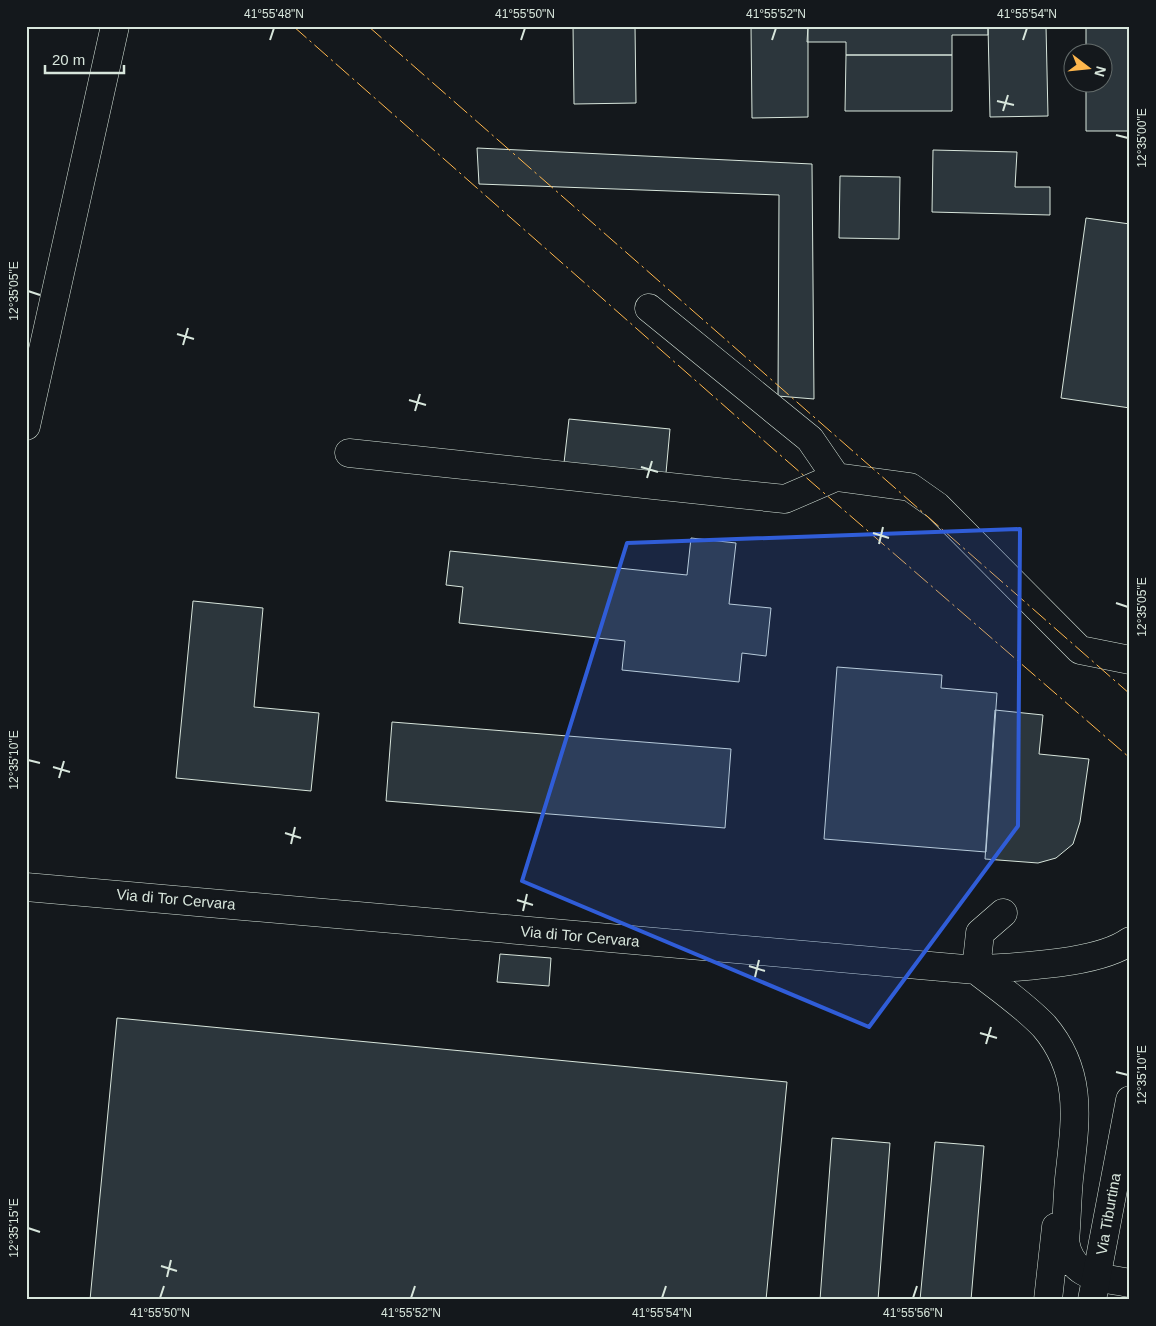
<svg xmlns="http://www.w3.org/2000/svg" width="1156" height="1326" viewBox="0 0 1156 1326" font-family="Helvetica,sans-serif">
<rect width="100%" height="100%" fill="#14181c"/>
<!-- building -->
<path fill="#2c363c" stroke="#d8e6dc" d="M573,26H635L636,103L574,104Z
M751,26H808V117L752,118Z
M808,26H988V35H952V55H846V42H807Z
M988,26H1046L1048,116L990,117Z
M1086,26H1130V131H1086V82H1104V52H1086Z
M846,55H952V111H845Z
M477,148L812,164L814,399L778,396L779,195L479,184Z
M933,150L1017,152L1015,187H1050V215L932,212Z
M840,176L900,177L899,239L839,238Z
M1086,218L1130,224V408L1061,398Z
M569,419L670,429L666,473L564,463Z
M691,538L736,543L729,604L771,608L766,656L742,653L739,682L622,670L625,641L459,623L463,587L446,585L450,551L687,575Z
M193,601L263,608L254,707L319,713L311,791L176,778Z
M837,667L942,675L941,688L997,693L986,852L824,839Z
M995,710L1043,715L1039,754L1089,759L1080,822L1073,844L1056,858L1038,863L985,859Z
M392,722L731,749L725,828L386,801Z
M500,954L551,958L549,986L497,982Z
M117,1018L787,1082L766,1300H90Z
M832,1138L890,1143L878,1300H820Z
M935,1142L984,1146L971,1300H920Z"/>
<g fill="none" stroke-linecap="round" stroke-linejoin="round">
<!-- minor casing -->
<g stroke="#d8e6dc" stroke-width="29">
<path id="minor" d="M649,308L810,439L836,477
M26,426L115,26
M349,453L785,499L836,477L910,487L937,506L1080,650L1130,660
M26,887L976,970C1017,966 1097,965 1130,941
M976,970C999,988 1024,1005 1044,1026C1085,1074 1075,1123 1069,1179C1067,1200 1067,1220 1065,1241C1071,1278 1099,1277 1130,1283
M976,970L980,933L1003,913
M1048,1300L1056,1227"/>
</g>
<!-- major casing -->
<g stroke="#d8e6dc" stroke-width="29">
<path id="major" d="M1092,1300L1130,1100"/>
</g>
<!-- minor -->
<use href="#minor" stroke="#14181c" stroke-width="28"/>
<!-- major -->
<use href="#major" stroke="#14181c" stroke-width="28"/>
<!-- power -->
<path stroke="#ffb74d" stroke-width="1" stroke-dasharray="18 4 2.5 4" stroke-linecap="butt" d="M293,26L779,454L1130,758
M368,26L1130,694"/>
</g>
<!-- marked area -->
<path fill="#305dd8" fill-opacity="0.2" stroke="#305dd8" stroke-width="4" stroke-linejoin="round" d="M1020,529L1018,826L869,1027L522,881L627,543Z"/>
<!-- ticks -->
<path fill="none" stroke="#d8e6dc" stroke-width="2" d="M270,40L274,28M521,40L525,28M772,40L776,28M1023,40L1027,28M997,101L1014,105M1003,111L1008,95M1116,135L1128,138M28,291L40,295M177,334L194,339M183,345L188,328M409,400L426,405M415,411L420,394M641,467L658,472M647,478L652,461M873,533L889,538M879,544L883,527M1116,603L1128,607M28,760L40,763M53,767L70,772M59,778L64,761M285,833L301,838M291,844L295,827M517,900L533,905M523,911L527,894M749,966L765,971M755,977L759,960M980,1033L997,1038M986,1044L991,1027M1116,1072L1128,1075M28,1228L40,1232M161,1266L177,1271M167,1277L171,1260M160,1298L164,1286M411,1298L415,1286M662,1298L666,1286M913,1298L917,1286"/>
<g text-anchor="middle" dominant-baseline="central" stroke-width="4" stroke-linejoin="round" paint-order="stroke">
<!-- street labels -->
<g font-size="15" fill="#d8e6dc" stroke="#14181c">
<text transform="translate(176 899) rotate(5)">Via di Tor Cervara</text>
<text transform="translate(580 936) rotate(5)">Via di Tor Cervara</text>
<text transform="translate(1108 1214) rotate(-80)">Via Tiburtina</text>
</g>
</g>
<!-- border -->
<rect width="1156" height="1326" fill="none" stroke="#14181c" stroke-width="55"/>
<!-- north arrow -->
<g transform="translate(1088 68) rotate(106)"><circle r="24" fill="#14181c" stroke="#626a69"/>
<path d="M0-4L9 19L0 12L-9 19Z" fill="#ffb74d"/>
<text y="-8" font-size="14" font-weight="bold" text-anchor="middle" fill="#d8e6dc">N</text>
</g>
<!-- scale -->
<path d="M45 65v8h79v-8" fill="none" stroke="#d8e6dc" stroke-width="2.5"/>
<text x="52" y="65" font-size="15" fill="#d8e6dc" stroke="#14181c" stroke-width="4" paint-order="stroke">20 m</text>
<rect x="28" y="28" width="1100" height="1270" fill="none" stroke="#d8e6dc" stroke-width="2"/>
<g font-size="12" text-anchor="middle" fill="#d8e6dc">
<text x="274" y="18">41°55'48"N</text>
<text x="525" y="18">41°55'50"N</text>
<text x="776" y="18">41°55'52"N</text>
<text x="1027" y="18">41°55'54"N</text>
<text transform="translate(1142 138) rotate(-90)" y="4">12°35'00"E</text>
<text transform="translate(14 291) rotate(-90)" y="4">12°35'05"E</text>
<text transform="translate(1142 607) rotate(-90)" y="4">12°35'05"E</text>
<text transform="translate(14 760) rotate(-90)" y="4">12°35'10"E</text>
<text transform="translate(1142 1075) rotate(-90)" y="4">12°35'10"E</text>
<text transform="translate(14 1228) rotate(-90)" y="4">12°35'15"E</text>
<text x="160" y="1317">41°55'50"N</text>
<text x="411" y="1317">41°55'52"N</text>
<text x="662" y="1317">41°55'54"N</text>
<text x="913" y="1317">41°55'56"N</text>
</g>
</svg>
